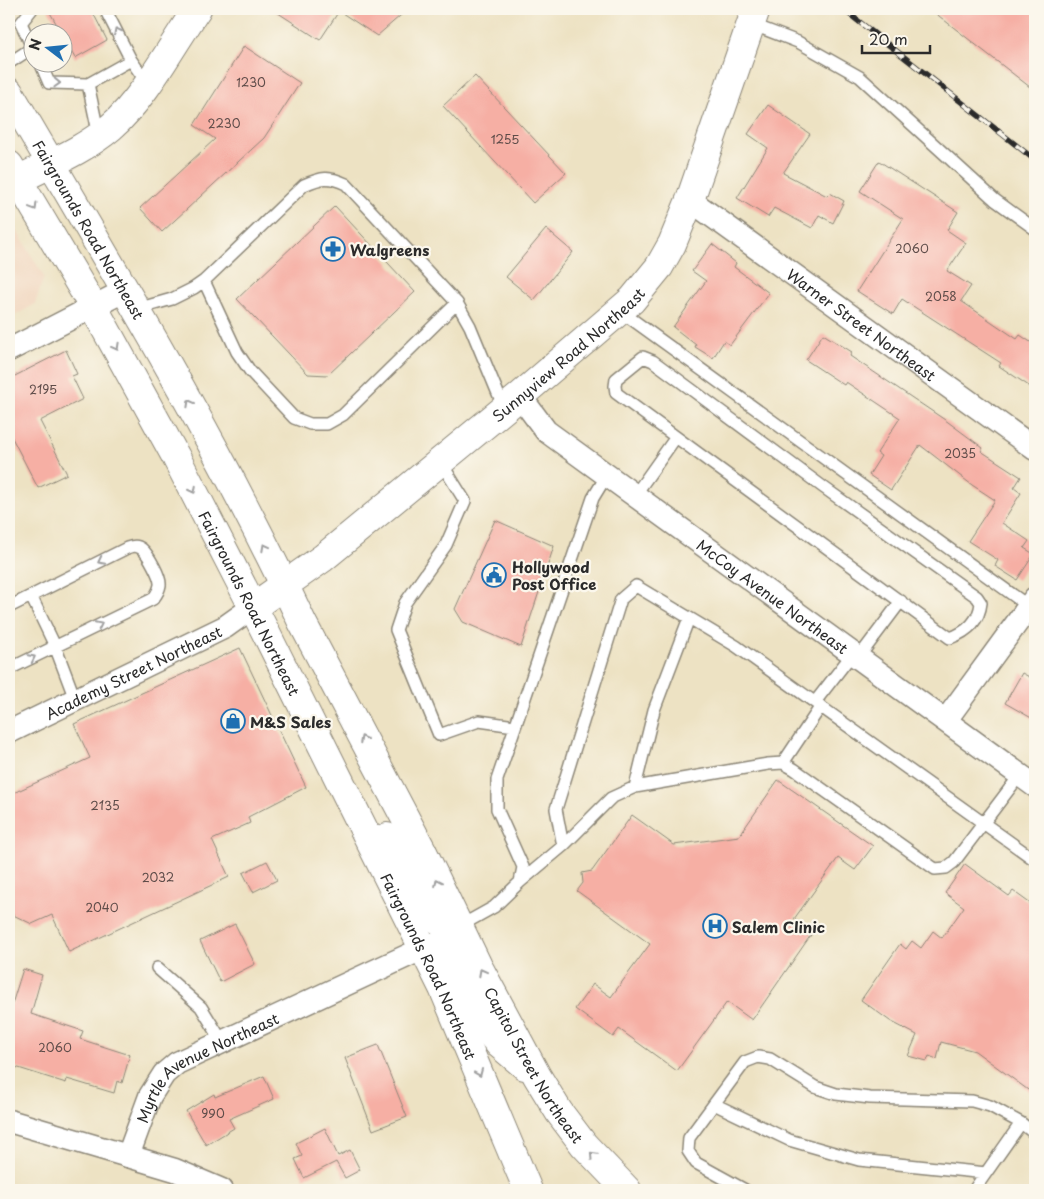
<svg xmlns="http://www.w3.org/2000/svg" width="1044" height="1199" viewBox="0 0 1044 1199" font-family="'Playpen Sans',sans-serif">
<rect width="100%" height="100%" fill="#fbf7ec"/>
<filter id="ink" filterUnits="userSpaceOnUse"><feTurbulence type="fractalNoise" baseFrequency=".02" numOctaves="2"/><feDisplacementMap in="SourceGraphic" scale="10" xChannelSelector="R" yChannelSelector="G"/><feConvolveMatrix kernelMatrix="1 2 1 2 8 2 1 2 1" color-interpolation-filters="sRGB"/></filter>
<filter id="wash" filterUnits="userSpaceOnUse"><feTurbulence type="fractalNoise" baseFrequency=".0096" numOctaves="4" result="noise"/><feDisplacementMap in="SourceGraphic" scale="20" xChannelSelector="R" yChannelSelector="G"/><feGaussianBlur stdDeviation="1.12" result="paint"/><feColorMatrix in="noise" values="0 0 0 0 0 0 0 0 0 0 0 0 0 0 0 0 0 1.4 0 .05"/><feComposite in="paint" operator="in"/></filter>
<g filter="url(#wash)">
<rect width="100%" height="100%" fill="#ede2c3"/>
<!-- built -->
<path fill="#f1d5bd" d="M9,217L44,277L35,304L9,319Z"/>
<g id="blocks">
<!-- building -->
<path fill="#f6afa4" d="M48,9H91L107,40L75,58L62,36V32H61Z
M272,9H408L377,36L339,11L320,40Z
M930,9H1035V91Z
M244,46L300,83L264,138L162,232L140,208L215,139L194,125Z
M475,76L566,173L533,203L443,106Z
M768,105L810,134L783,173L827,196L830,193L844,201L833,223L819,215L812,228L774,208L768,217L737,198L768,148L748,134Z
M879,161L958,212L947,230L966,243L947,271L971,286L961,301L1017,339L1020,335L1035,345V390L999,366L1001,363L902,299L893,314L857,291L903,219L860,191Z
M335,206L415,292L328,375L308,374L237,299Z
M546,229L573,252L534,300L506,277Z
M712,244L736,263L734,267L769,293L730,345L724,341L713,358L695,347L696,345L673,327L706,281L692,271Z
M823,334L852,352L850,356L948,422L983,448L981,451L1021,477L1014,488L1021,493L1002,523L1029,541L1024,548L1034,554L1017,580L995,566L998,560L968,541L995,500L972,485L920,445L891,490L869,475L881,456L877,453L900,418L846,382L844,385L806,360Z
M66,350L77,374L72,376L83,399L40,421L67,474L38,488L9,432V379Z
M495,520L554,546L521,647L463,622L455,609Z
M240,648L306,787L248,817L250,823L212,840L229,877L69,952L52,915L32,924L9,913V795L90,758L74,724Z
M1022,673L1035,680V720L1005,703Z
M778,780L873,846L855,870L838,858L794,919L813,932L752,1020L727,1002L677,1071L619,1029L613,1037L575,1009L593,984L611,997L650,944L577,891L583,883L582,873L592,871L632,815L674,845L739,836Z
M267,861L277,880L253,892L243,873Z
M965,864L1009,896L1013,891L1035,907V1095L975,1051L941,1042L937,1059L929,1056L927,1061L908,1056L917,1035L890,1021L861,1000L900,944L906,949L912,941L921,948L933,931L942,938L964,907L945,893Z
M235,924L255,964L220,982L200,941Z
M23,969L42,975L31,1014L83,1031L80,1039L130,1055L122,1083L117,1081L114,1093L67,1079L66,1083L9,1065V1003L12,1004Z
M378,1045L407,1117L373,1130L345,1058Z
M264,1076L274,1099L229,1119L234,1128L206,1145L186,1111L214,1094L215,1097Z
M325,1128L338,1156L350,1150L360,1170L345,1178L336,1162L304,1178L295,1159L302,1156L296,1143Z"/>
</g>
</g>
<g filter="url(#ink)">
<use href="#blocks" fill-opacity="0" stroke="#8c8677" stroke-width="1"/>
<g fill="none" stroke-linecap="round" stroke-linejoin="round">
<!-- service casing -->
<g stroke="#8c8677" stroke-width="14">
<path id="service" d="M32,9L21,23L32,47
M105,9L131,60L147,83
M751,24L798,42L860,77L995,200L1035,229
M40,62L49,83L88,84L131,60
M9,63L32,48
M88,84L99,136
M204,281L237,352L250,371L294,418L310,424H327L343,415L457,303
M137,309L172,299L194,288L204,281L304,185C322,177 329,176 346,184L457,303L470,326L504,408
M619,310L1031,608
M643,357L653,361L823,487L977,597L981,603C979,621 967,632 950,638L616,393L615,386L616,379Z
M440,461L465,501L446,545L405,603L396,630L439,735L479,721L515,726
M635,495L676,437
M31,596L55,646L75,699
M9,607L127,548C133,546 137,545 142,549C148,554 161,577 160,585C159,591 157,594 153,599L9,669
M859,657L901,601
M815,702L853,653
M783,763L821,706
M635,787L654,710L689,618
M563,846L611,798L635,787L768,764L783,763L794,769L935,869L946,868L954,862L1020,775
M520,882L563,846L556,809L621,599L636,586L736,646L1035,860
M460,926L494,907L520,882L523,867L497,809V780L593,498L607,475
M157,968L201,1007L222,1041
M714,1104L789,1140L859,1160L986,1173
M745,1190L696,1163L688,1151L689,1138L745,1062L758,1057L770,1059L815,1087L836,1094L870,1098L972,1101L990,1106L1021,1123L1035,1134
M974,1190L1021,1123"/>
</g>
<!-- minor casing -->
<g stroke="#8c8677" stroke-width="25">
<g id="minor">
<path id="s1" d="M690,200L1035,449"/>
<path d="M9,350L126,290"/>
<path id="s2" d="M520,396L546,431L1035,786"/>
<path d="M946,720L1035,598"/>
<path id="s3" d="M9,732L225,627L253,607"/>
<path id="s4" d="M9,1121L128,1156L150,1096L164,1074L177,1063L424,948"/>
<path d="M128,1156L175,1170L222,1190"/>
</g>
</g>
<!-- tertiary casing -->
<g stroke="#8c8677" stroke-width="30">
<path id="tertiary" d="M18,180C49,164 84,150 111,127C143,100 173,44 197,9"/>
</g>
<!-- secondary casing -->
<g stroke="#8c8677" stroke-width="30">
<g id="secondary">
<path id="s5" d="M253,607L323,558L520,396L632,300L659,267L672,244L690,200L756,9"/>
</g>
</g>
<!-- primary casing -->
<g stroke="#8c8677" stroke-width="30">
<g id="primary">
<path id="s6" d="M9,92C111,266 216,439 302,622L423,852L478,966L537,1076L559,1112L584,1145L627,1190"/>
<path id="s7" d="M9,165L94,308L176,457L253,607L443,988L528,1190"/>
<path d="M387,837L432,915L441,922L460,926"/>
<path d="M424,948L432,947L445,950L462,977L491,1034L499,1044L525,1066"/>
</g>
</g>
<!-- service -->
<use href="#service" stroke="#fff" stroke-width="11"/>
<!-- minor -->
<use href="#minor" stroke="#fff" stroke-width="22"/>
<!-- tertiary -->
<use href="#tertiary" stroke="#fff" stroke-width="28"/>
<!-- secondary -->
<use href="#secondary" stroke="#fff" stroke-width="28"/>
<!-- primary -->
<use href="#primary" stroke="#fff" stroke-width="28"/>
<!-- rail casing -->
<g stroke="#2b2b2b" stroke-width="5.5">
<path id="rail" d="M843,9L1035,160"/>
</g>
<!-- rail -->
<use href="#rail" stroke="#fbf7ec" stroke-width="4" stroke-dasharray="11" stroke-linecap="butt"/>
</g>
<!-- one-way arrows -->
<defs><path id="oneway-chevron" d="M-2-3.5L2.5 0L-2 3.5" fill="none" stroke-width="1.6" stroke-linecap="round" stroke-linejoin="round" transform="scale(1.25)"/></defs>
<g stroke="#a0a0a0">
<use href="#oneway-chevron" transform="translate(117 31) rotate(-117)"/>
<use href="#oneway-chevron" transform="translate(57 83) rotate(2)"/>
<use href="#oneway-chevron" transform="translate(34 207) rotate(59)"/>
<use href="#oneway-chevron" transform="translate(116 347) rotate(61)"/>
<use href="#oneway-chevron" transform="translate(190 403) rotate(-119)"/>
<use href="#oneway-chevron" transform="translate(193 490) rotate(63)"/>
<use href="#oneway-chevron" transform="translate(265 547) rotate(-118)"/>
<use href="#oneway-chevron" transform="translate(101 561) rotate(153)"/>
<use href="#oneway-chevron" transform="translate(99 625) rotate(-26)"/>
<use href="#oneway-chevron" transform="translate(32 658) rotate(-27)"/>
<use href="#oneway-chevron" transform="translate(363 739) rotate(-117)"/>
<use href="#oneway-chevron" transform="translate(438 882) rotate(-116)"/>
<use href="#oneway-chevron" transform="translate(482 972) rotate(-118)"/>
<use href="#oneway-chevron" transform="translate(479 1073) rotate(67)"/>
<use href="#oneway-chevron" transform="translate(593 1155) rotate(-133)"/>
</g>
</g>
<!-- icons -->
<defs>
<g id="pharmacy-ring" transform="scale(1.25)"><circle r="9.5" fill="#fbf7ec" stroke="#1f6fb2" stroke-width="1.5"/><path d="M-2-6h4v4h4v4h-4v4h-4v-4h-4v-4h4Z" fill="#1f6fb2"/></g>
<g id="civic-ring" transform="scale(1.25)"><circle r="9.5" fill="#fbf7ec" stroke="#1f6fb2" stroke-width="1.5"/><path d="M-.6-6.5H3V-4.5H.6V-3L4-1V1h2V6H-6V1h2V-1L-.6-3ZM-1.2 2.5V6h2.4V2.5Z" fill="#1f6fb2"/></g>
<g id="shop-ring" transform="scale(1.25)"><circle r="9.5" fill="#fbf7ec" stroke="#1f6fb2" stroke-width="1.5"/><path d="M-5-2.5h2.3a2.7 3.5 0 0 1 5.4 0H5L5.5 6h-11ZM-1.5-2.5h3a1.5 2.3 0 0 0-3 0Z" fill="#1f6fb2"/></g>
<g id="hospital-ring" transform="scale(1.25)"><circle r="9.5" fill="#fbf7ec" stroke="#1f6fb2" stroke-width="1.5"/><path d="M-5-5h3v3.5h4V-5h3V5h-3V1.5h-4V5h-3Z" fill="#1f6fb2"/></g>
</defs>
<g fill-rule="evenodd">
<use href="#pharmacy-ring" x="333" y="249"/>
<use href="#civic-ring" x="494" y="575"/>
<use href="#shop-ring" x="233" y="721"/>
<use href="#hospital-ring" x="715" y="926"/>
</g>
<g text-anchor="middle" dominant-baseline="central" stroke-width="4.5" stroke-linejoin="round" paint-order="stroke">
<!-- number labels -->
<g font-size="12" fill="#5e4c49">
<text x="251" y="82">1230</text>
<text x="224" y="123">2230</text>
<text x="505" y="139">1255</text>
<text x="912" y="248">2060</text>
<text x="941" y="296">2058</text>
<text x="43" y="389">2195</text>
<text x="960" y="453">2035</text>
<text x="105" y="805">2135</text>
<text x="158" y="877">2032</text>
<text x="102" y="907">2040</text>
<text x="55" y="1047">2060</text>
<text x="213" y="1113">990</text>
</g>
<!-- street labels -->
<g font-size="15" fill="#2b2b2b" stroke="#fbf7ec">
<text stroke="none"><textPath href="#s6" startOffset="159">Fairgrounds Road Northeast</textPath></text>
<text stroke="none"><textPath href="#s1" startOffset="212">Warner Street Northeast</textPath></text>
<text stroke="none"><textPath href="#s5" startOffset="404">Sunnyview Road Northeast</textPath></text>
<text stroke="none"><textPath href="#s2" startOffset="324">McCoy Avenue Northeast</textPath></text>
<text stroke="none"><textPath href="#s7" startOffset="500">Fairgrounds Road Northeast</textPath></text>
<text stroke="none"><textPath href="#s3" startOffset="138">Academy Street Northeast</textPath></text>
<text stroke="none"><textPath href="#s7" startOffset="905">Fairgrounds Road Northeast</textPath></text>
<text stroke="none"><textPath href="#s6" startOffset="1106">Capitol Street Northeast</textPath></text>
<text stroke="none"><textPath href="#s4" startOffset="251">Myrtle Avenue Northeast</textPath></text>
</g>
<!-- poi labels -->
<g font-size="15" font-weight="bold" fill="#2b2b2b" stroke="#fbf7ec" text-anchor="start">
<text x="350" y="249">Walgreens</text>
<text x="512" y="566">Hollywood<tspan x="512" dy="17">Post Office</tspan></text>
<text x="250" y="721">M&amp;S Sales</text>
<text x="732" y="926">Salem Clinic</text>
</g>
</g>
<!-- margin -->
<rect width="1044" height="1199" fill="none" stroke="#fbf7ec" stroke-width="30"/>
<!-- north arrow -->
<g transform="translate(48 48) rotate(286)"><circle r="24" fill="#fbf7ec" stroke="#a8a59f"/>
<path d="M0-4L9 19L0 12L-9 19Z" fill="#1f6fb2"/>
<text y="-8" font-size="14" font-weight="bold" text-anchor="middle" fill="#2b2b2b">N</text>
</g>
<!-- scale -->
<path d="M862 45v8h68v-8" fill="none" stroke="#2b2b2b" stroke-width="2.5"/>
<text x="869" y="45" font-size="15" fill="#2b2b2b" stroke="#fbf7ec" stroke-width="4" paint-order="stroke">20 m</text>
</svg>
